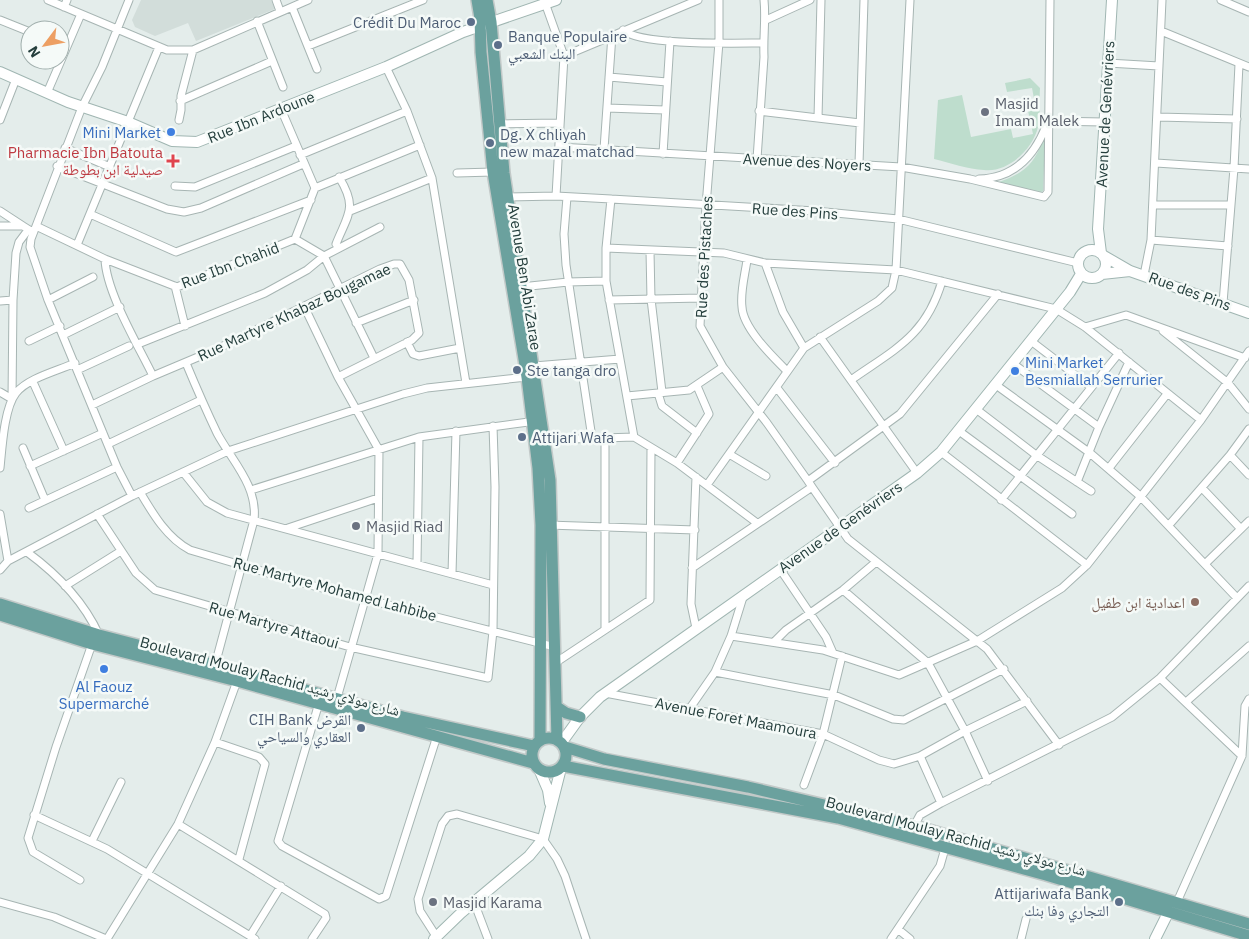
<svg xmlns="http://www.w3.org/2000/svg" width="1249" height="939" viewBox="0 0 1249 939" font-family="'IBM Plex Sans','Noto Naskh Arabic',sans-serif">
<rect width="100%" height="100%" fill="#e4edeb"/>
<!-- built -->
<path fill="#d2ddda" d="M141,0H271L275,9L196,41L188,23L155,36L135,27L132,20Z"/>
<!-- green -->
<path fill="#beddcd" d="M1030,78L1040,88C1039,101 1041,115 1038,127C1033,149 1008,173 984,170C968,169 950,163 934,159L938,100L962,95L971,137L1011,129L1013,138L1033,134L1027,106L1035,104L1032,88L1007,92L1005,83Z
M1042,142H1045L1043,191L1040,193L999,184V182C1022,174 1034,165 1042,142Z"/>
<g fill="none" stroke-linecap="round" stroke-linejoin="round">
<!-- street casing -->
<g stroke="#a7b5b3" stroke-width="9">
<path id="street" d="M48,0L167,50H193L308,0
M129,0L102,67L82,107L31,239L30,247L48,300L117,467L132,496
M276,0L280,11
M544,0L564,56L556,196
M719,0V42L706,206L700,326L723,367L767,423L808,481
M1221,0L1249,12
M64,7L67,0
M292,7L317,69
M0,20L30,32
M766,20L810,0
M257,21L283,87
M623,30C640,46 736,43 763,43
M1161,31L1249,67
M308,46L423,0
M564,56L698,0
M1108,63L1159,66
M386,67L407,111L432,178L466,383
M609,77L667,82
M47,93L81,14
M180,101L272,61
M607,108L665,110
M759,111L860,123
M1158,117L1237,119
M818,118L821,0
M0,120L16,79
M179,120L181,110V96L193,50
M1048,121L1104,122
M499,124L559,123
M559,147L901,167L970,179L1044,197L1048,192L1050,0
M65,148L110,167
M604,149L612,35
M663,154L670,41
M300,155L407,111
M757,159L764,57C763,37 766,19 764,0
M1156,163L1249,169
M859,164L864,0
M57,166L167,209L184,212L201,208L303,164
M457,173L493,172
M979,179C1013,178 1034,157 1046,126
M175,186L195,187L296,146
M315,188L420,145
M508,197L556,196L611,199L815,211L898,219L1078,263
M567,197L564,234L566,265L592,438
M611,199L606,248V281L634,437
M1153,205H1231
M0,211L23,226
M350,211L432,178
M90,214L176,252L311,200
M0,226H23L31,231
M36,226L105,259L177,287L295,239L315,188L281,109
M295,239L324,256L374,358
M1151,240L1228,246
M336,244C348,214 358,208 339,177
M77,245L159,47
M606,248L724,253L765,263L896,270L1056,309L1085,327L1201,420
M650,251L651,299L662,392
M105,259C106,292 138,345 153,376
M747,260C745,275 740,292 742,307C743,328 772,356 787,371
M765,263L783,312L804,348
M1144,275L1151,240L1162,0
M175,286L185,326
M521,287L568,282L606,281
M48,300L93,277
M609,300L701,298
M0,301L13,300
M1223,303L1234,168L1239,64
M304,306L338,377L379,450L378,554L337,698
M356,323L414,300
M1085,327L1126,315L1245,358
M1163,331L1228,383L1249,409
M63,335L120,307
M820,337L917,473
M29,341L60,326
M1031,341L1091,387
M407,342L413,354L419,356L460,348
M138,344L265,293L307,270L324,256L380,227
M186,363C196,387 206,410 217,433C232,461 258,486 254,520L215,665
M1012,363L1099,427
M534,366L620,359
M77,370L129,346
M851,380C895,349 926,336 942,281
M33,382L64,451
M996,385L1090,453L1140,496L1237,598
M777,388L835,463
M0,392L12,399
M658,393L662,406L697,433
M627,396L689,390L723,367
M12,399L13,300L16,253L19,242L28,230
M92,405L153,376L217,349L380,269L394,264H400L409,280L419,333L412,340L338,377
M976,409L1036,455L1091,491
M959,431L1072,514
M634,437L677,463L757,523
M605,439V628
M542,440L634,437
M108,444L201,400
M23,448L45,500
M941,452L1087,565
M729,454L766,476
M1230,455L1249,475
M677,463L709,414L697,386
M30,466L103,433
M0,468C2,449 4,408 16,393C28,378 57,371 75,363
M1109,468L1167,394
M183,472L207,502L227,513L493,585
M1077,482L1099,427L1129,362
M707,485L804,348L878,301L892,288L896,270L910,0
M812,487L848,539L987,649L1059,745
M1202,488L1241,529
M251,490L419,437L536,421
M140,492C153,514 167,538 190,550L306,584L555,647
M1001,500L1119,353
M29,508L117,467
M0,514L8,561
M97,514L136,573L155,590L350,647L488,678L493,631L495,487L493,426
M548,525L695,530
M1169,525L1230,455L1249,429
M288,528L378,498
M27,552C57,574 84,602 99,635
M1206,563L1249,521
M417,564L419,437
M692,568L812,487L808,481L900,414L998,294
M780,569L826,637L833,653
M0,570L8,561L132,496L228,451L403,394L427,388L527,377
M452,574L456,431
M65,586L121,551
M843,590L928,663L965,731L988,781
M696,628L691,604L696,477
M731,636L823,650L899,675L977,641L1062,588L1087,565L1201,420L1249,351
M774,642L786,630L843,590L876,562
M555,663L650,600L651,448
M715,672L834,695L893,719L904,720L1004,669
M1160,678L1242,756
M605,693L823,734L879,760L894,764L920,756L965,731L1027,701
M1186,702L1249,646
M319,703L278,841L282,846L379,899L386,896L437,736
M690,708L715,672L731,636L744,594
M215,742L259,757L265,764L239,859
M920,756L941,803
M804,785L823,734L842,656
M34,815L107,849L255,939
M178,824L325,914L326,918L312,939
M914,826L920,815L941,803L1112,717L1160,678L1249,586
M92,841L121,782
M80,880L33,852L28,838L56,747L92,644
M0,902L54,917L106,939
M474,902L488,939
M1177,902L1242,756L1245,706L1249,699
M899,930L910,939
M250,936L281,886
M436,936L420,911L418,899L442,824L448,816L457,814L543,839L557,859L565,876L586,939
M107,939L178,824L215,742L237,681
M891,939L940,866L946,845
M1021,939L1026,919"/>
</g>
<!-- secondary casing -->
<g stroke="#a0b6b2" stroke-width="12">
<path id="secondary" d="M0,72L68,102L128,122L172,141L197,142L386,67L463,32L556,0
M1078 264a14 14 0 1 1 28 0a14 14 0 1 1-28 0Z
M1101,253L1098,229L1112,0
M1104,256L1130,271L1249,313
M1102,274L1130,271
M562,742L580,717L600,697L917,473L941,452L1070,292L1081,274
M539,769L548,790L550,803
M434,939L461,913L529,856L543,839L561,768
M1155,939L1169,911"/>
</g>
<!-- primary casing -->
<g stroke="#c2c9c8" stroke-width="14">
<path id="primary" d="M477,0L480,18L481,52L493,172L527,377L538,468L541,525L540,740
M487,0L491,22L504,173L550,480L557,739
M0,604L99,635L215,665L403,717L534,746
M0,615L92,644L237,681L533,763
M557,707L566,713L580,717
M532 755a17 17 0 1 1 34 0a17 17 0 1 1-34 0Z
M565,747L604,759L748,787L922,828L1249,924
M563,766L838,818L1046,875L1249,936"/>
</g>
<!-- street -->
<use href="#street" stroke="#fff" stroke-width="7"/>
<!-- secondary -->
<use href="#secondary" stroke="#fff" stroke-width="10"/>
<!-- primary -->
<use href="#primary" stroke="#6ba19e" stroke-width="11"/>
</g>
<!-- markers -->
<g fill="#5c6f8a" stroke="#f5faf8" stroke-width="2">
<circle cx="471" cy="22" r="5"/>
<circle cx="498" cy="45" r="5"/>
<circle cx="490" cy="143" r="5"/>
<circle cx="517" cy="370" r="5"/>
<circle cx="522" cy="437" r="5"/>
<circle cx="361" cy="728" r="5"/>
<circle cx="1119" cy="902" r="5"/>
</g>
<g fill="#6b7280" stroke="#f5faf8" stroke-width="2">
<circle cx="985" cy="112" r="5"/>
<circle cx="356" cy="526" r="5"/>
<circle cx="433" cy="902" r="5"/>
</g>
<g fill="#3f7fe0" stroke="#f5faf8" stroke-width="2">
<circle cx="171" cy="132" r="5"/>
<circle cx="1015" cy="371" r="5"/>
<circle cx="104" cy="669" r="5"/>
</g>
<path fill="#e0444e" stroke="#f5faf8" stroke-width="2" d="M170.5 153.5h5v5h5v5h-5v5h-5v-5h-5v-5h5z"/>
<circle fill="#8d6e63" stroke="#f5faf8" stroke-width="2" cx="1195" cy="602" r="5"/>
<g text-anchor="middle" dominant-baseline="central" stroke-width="5" stroke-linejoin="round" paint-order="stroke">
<!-- service labels -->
<g font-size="15" fill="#4e5e75" stroke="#f5faf8" text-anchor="start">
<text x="461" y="22" text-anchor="end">Crédit Du Maroc</text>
<text x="508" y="36">Banque Populaire<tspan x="508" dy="17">البنك الشعبي</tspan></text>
<text x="500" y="134">Dg. X chliyah<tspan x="500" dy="17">new mazal matchad</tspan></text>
<text x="527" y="370">Ste tanga dro</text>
<text x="532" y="437">Attijari Wafa</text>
<text x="351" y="719" text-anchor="end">CIH Bank القرض<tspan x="351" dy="17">العقاري والسياحي</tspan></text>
<text x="1109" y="893" text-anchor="end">Attijariwafa Bank<tspan x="1109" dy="17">التجاري وفا بنك</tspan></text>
</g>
<!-- worship labels -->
<g font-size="15" fill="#5b616d" stroke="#f5faf8" text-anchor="start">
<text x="995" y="103">Masjid<tspan x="995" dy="17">Imam Malek</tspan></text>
<text x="366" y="526">Masjid Riad</text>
<text x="443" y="902">Masjid Karama</text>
</g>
<!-- street labels -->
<g font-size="15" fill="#243e3c" stroke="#f5faf8">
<text transform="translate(1105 114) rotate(-87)">Avenue de Genévriers</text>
<text transform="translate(261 117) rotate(-22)">Rue Ibn Ardoune</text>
<text transform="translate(807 162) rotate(3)">Avenue des Noyers</text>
<text transform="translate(795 211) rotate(4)">Rue des Pins</text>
<text transform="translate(704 257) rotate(-87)">Rue des Pistaches</text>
<text transform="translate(230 265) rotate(-21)">Rue Ibn Chahid</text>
<text transform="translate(525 277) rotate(81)">Avenue Ben Abi Zarae</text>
<text transform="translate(1190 291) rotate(20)">Rue des Pins</text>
<text transform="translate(294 312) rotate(-25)">Rue Martyre Khabaz Bougamae</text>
<text transform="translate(840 527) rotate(-35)">Avenue de Genévriers</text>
<text transform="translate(335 589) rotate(15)">Rue Martyre Mohamed Lahbibe</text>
<text transform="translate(274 625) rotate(16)">Rue Martyre Attaoui</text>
<text transform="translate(270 676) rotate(15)">Boulevard Moulay Rachid شارع مولاي رشيد</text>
<text transform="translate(736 718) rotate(11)">Avenue Foret Maamoura</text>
<text transform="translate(956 836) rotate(15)">Boulevard Moulay Rachid شارع مولاي رشيد</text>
</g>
<!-- shop labels -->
<g font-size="15" fill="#366cbe" stroke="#f5faf8" text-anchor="end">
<text x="161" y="132">Mini Market</text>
<text x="1025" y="362" text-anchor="start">Mini Market<tspan x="1025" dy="17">Besmiallah Serrurier</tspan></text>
<text x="104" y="686" text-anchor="middle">Al Faouz<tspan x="104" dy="17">Supermarché</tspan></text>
</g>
<!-- health labels -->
<g font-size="15" fill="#be3a42" stroke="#f5faf8" text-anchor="end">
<text x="163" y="152">Pharmacie Ibn Batouta<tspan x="163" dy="17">صيدلية ابن بطوطة</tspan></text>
</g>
<!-- education labels -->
<g font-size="15" fill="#785e54" stroke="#f5faf8" text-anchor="end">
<text x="1185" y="602">اعدادية ابن طفيل</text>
</g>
</g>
<!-- north arrow -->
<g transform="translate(45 45) rotate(238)"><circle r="24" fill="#f5faf8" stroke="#a1afad"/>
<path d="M0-4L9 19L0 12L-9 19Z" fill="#ed9f63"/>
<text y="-8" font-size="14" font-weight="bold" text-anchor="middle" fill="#243e3c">N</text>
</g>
</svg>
